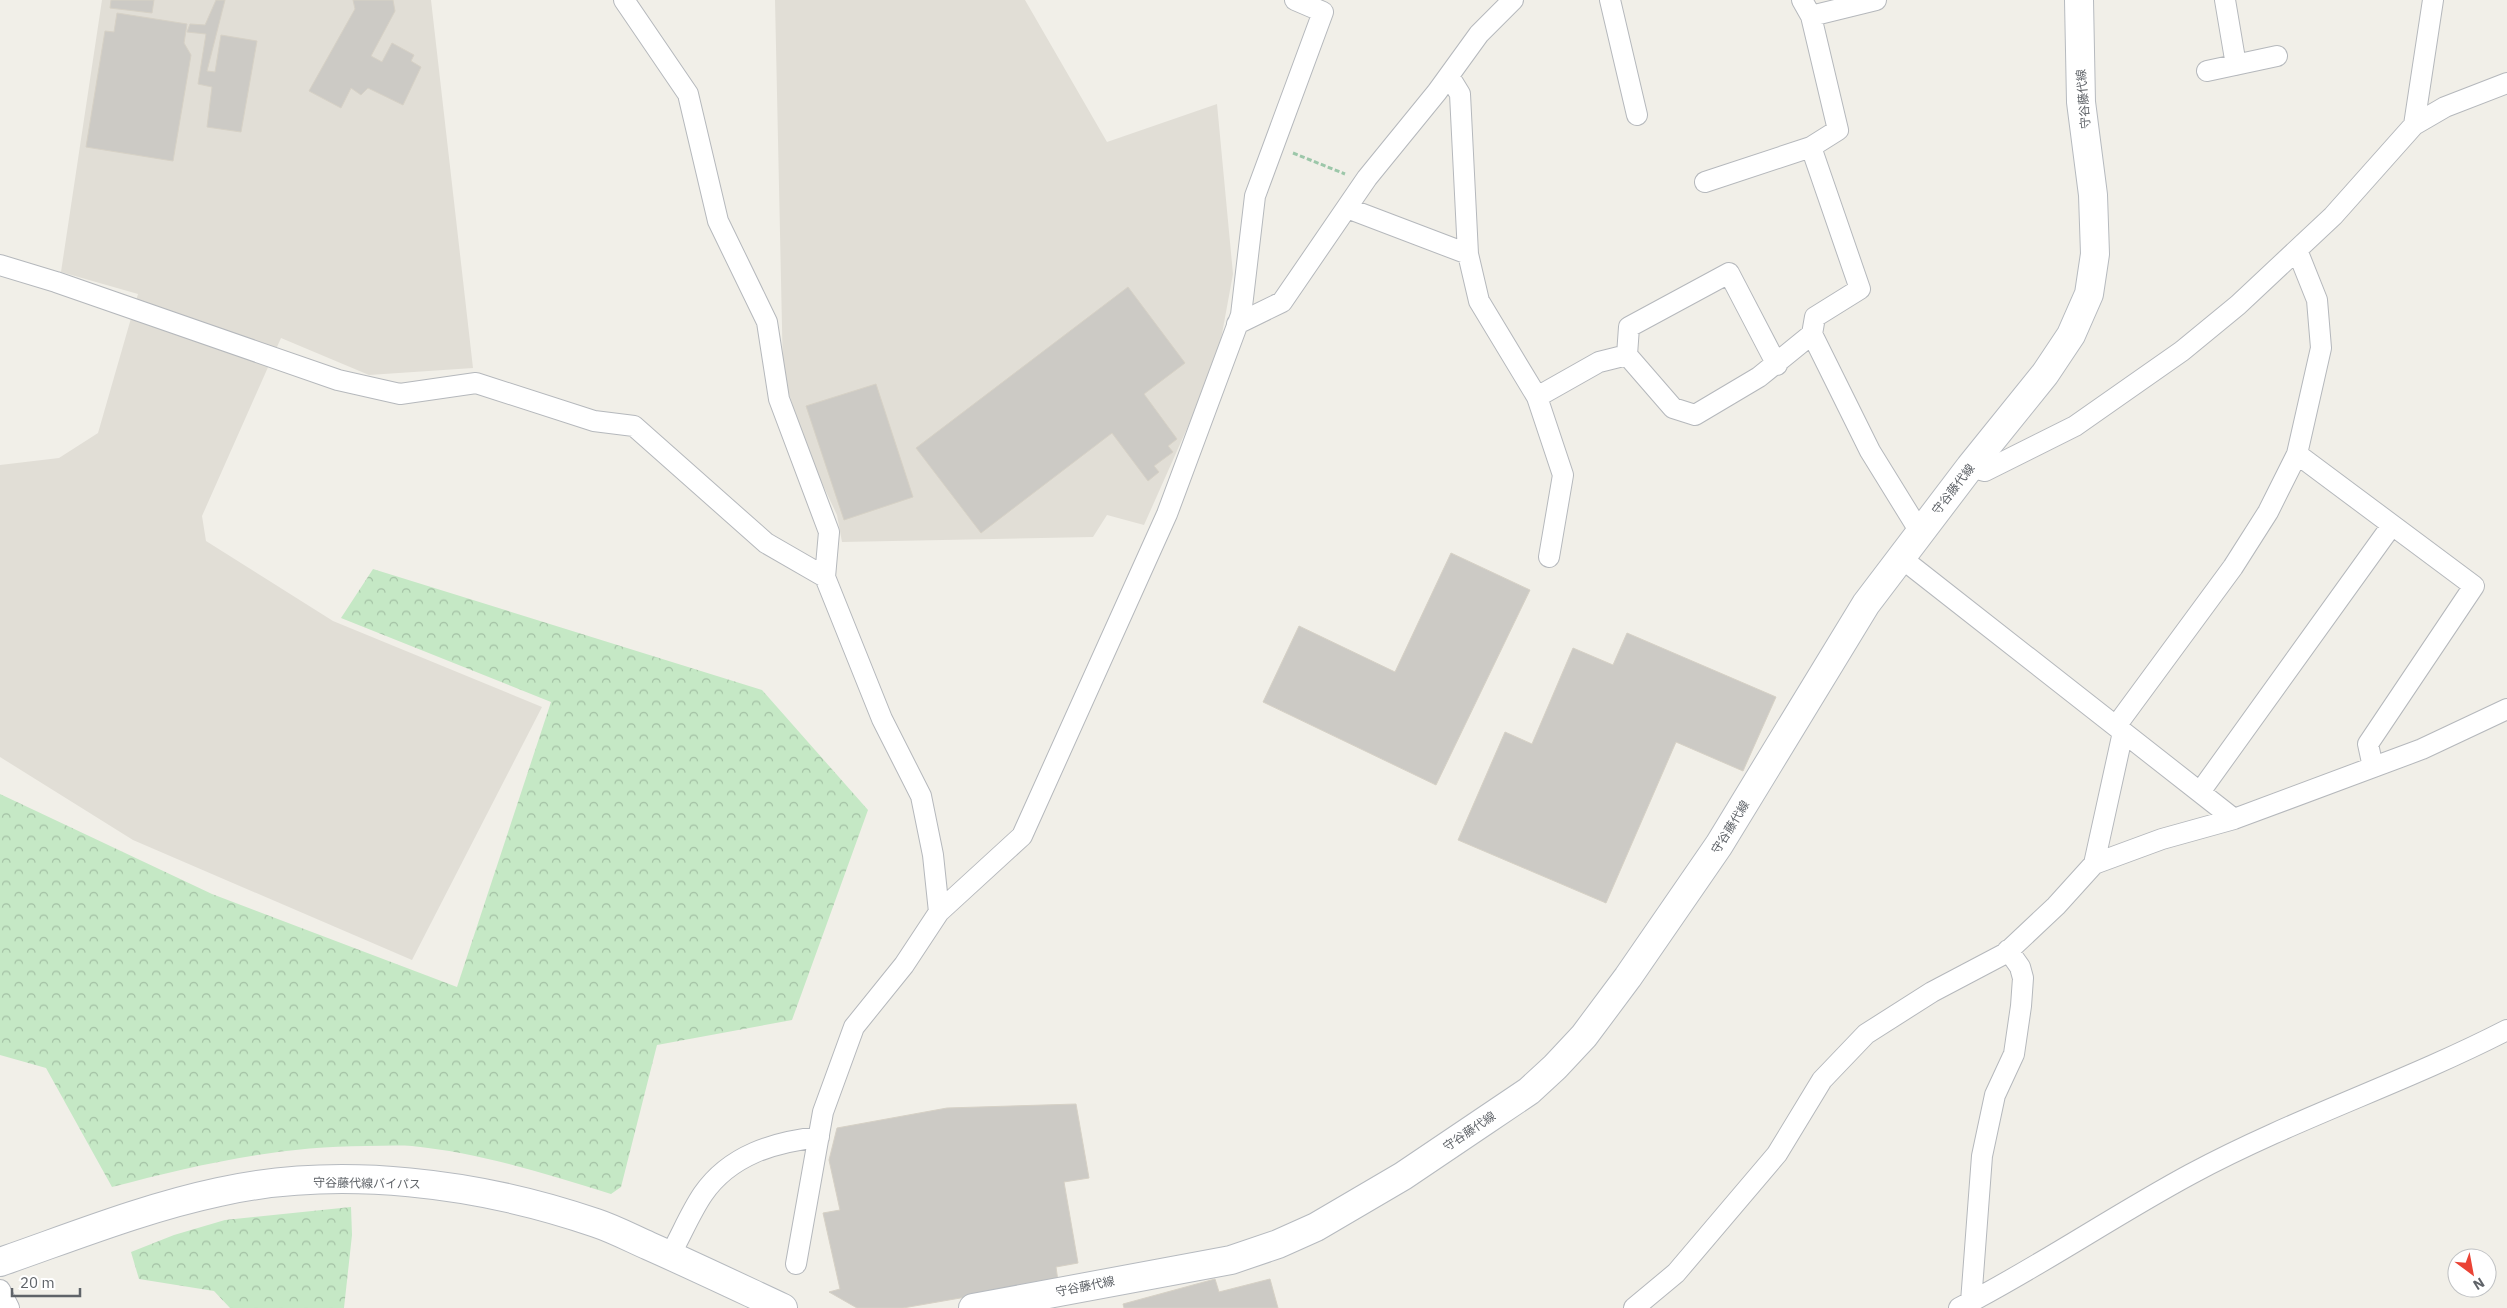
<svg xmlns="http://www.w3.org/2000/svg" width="2507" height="1308" viewBox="0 0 2507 1308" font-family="'IBM Plex Sans','Noto Sans JP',sans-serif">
<defs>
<pattern id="forest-crowns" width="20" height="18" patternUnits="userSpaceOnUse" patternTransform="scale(1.25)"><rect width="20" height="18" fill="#c5e8c5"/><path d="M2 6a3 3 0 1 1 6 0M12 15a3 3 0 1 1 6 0" fill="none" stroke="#a3c0a4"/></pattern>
</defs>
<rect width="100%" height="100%" fill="#f1efe8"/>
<!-- education -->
<path fill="#e1ded6" d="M102,0H431L473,368L369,375L281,338L202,516L206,541L333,621L542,707L412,960L133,840L0,757V465L59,458L98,433L138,294L61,272Z
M775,0H1025L1107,142L1217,104L1233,274L1217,361L1144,525L1107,515L1093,537L842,542L837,515L805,447L783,373Z"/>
<!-- forest -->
<path fill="url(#forest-crowns)" d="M373,569L762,690L868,810L792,1020L657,1045L621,1187L611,1194C546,1174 481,1153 412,1146C397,1145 381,1146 366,1146C279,1146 196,1165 112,1187L46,1068L0,1055V794L212,894L457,987L551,702L341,618Z
M351,1207L352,1235L344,1308H230L214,1291L139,1279L131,1252L174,1235L225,1220Z"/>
<!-- building -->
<path fill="#cccac5" stroke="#d6d1c6" d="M111,0H154L152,13L110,8Z
M216,0H225L207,71L215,72L221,35L257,41L241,132L207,127L212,87L198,84L206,34L187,32L190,24L205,25Z
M353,0H393L395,11L371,56L382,62L392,43L414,55L411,61L421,67L403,105L368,88L361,95L351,88L341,108L309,91L355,9Z
M117,13L187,24L184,43L191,55L173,161L86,147L105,31L114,32Z
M1128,287L1185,363L1144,394L1177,439L1168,446L1173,452L1154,466L1159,472L1148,481L1112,433L981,533L916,448Z
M876,384L913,497L844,520L806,406Z
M1451,553L1530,590L1436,785L1263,702L1299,626L1395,672Z
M1627,633L1776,697L1743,771L1676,742L1606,903L1458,840L1505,732L1532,744L1573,648L1613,665Z
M1076,1104L1089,1178L1064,1182L1078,1263L1056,1267L1058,1281L903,1308H857L829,1292L840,1289L823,1213L840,1210L829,1160L837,1128L947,1108Z
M1215,1279L1219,1292L1270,1279L1278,1308H1124L1123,1304Z"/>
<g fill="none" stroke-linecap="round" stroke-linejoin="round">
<!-- minor casing -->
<g stroke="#b5b8bc" stroke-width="22">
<path id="minor" d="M624,0L688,94L718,221L767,322L779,399L829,532L825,577L882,719L921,796L933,855L939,912L904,965L854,1027L823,1112L796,1264
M1610,0L1637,115
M1802,0L1811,16
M1876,0L1811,16L1838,130L1811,147L1860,289L1815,317L1812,334L1870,451L1920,532
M2225,0L2236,65
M2207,71L2277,56
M2414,125L2445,107L2507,83
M1705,182L1811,147
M1347,208L1468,254L1460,94L1449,76
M1468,254L1479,301L1537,397L1563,475L1549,557
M0,265L56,282L338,380L400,394L476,383L594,421L634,426L766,543L825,577
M1237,324L1282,302L1367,178L1437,92L1479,34L1513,0
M1627,355L1629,327L1729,273L1777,365
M1537,397L1599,362L1627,355L1673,408L1695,415L1759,377L1812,334
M2297,454L2474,586L2368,744L2373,767
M1970,467L1985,471L2075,426L2182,351L2238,305L2333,216L2414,125L2433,0
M1900,557L2234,819L2422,749L2507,709
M2116,726L2233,567L2268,512L2297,454L2321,348L2317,300L2297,250
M2200,792L2392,525
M2094,864L2123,732
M939,912L1022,836L1167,514L1241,315L1255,196L1323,12L1295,0
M670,1255C681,1236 690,1213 703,1194C730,1155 774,1142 819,1137
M0,1290L9,1308
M1971,1302L1982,1156L1995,1095L2014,1054L2021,1006L2023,978L2020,967L2008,950
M1634,1308L1676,1273L1777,1154L1822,1080L1866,1034L1932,992L2006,953L2056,906L2094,864L2162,839L2234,819
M1959,1308C2039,1267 2113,1216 2191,1174C2293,1119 2404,1083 2507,1030"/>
</g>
<!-- secondary casing -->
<g stroke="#b6babf" stroke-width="30">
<path id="secondary" d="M0,1262C72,1237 144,1208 219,1192C340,1165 480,1183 596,1223C614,1229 631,1238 649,1246C694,1266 738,1287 783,1308
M973,1308L1231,1260L1278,1244L1316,1227L1403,1176L1486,1120L1529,1091L1555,1067L1584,1036L1628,977L1719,845L1866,604L1970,467L2045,374L2071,335L2089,294L2095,254L2093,195L2081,102L2079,0"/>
</g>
<!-- path -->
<path stroke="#9cc7a9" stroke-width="3" stroke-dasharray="5 2.5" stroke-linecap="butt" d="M1293,153L1345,174"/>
<!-- minor -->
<use href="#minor" stroke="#fff" stroke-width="20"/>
<!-- secondary -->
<use href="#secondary" stroke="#fff" stroke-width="28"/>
</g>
<g text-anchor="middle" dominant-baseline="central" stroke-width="5" stroke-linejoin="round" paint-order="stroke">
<!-- street labels -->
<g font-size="12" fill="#5f6368" stroke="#fff">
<text transform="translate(2083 99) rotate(-95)">守谷藤代線</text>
<text transform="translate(1953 489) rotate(-52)">守谷藤代線</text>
<text transform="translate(1730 827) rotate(-58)">守谷藤代線</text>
<text transform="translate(1469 1131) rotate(-34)">守谷藤代線</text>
<text transform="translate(367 1183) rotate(1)">守谷藤代線バイパス</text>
<text transform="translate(1085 1286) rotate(-11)">守谷藤代線</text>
</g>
</g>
<!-- north arrow -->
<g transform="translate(2472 1273) rotate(148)"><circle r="24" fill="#ffffff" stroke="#bfc1c3"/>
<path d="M0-4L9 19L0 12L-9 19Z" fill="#ea4335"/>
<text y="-8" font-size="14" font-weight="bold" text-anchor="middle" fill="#5f6368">N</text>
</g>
<!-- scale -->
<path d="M12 1288v8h68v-8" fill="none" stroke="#5f6368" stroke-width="2.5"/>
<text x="20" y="1288" font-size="15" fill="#5f6368" stroke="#ffffff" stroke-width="4" paint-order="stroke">20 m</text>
</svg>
